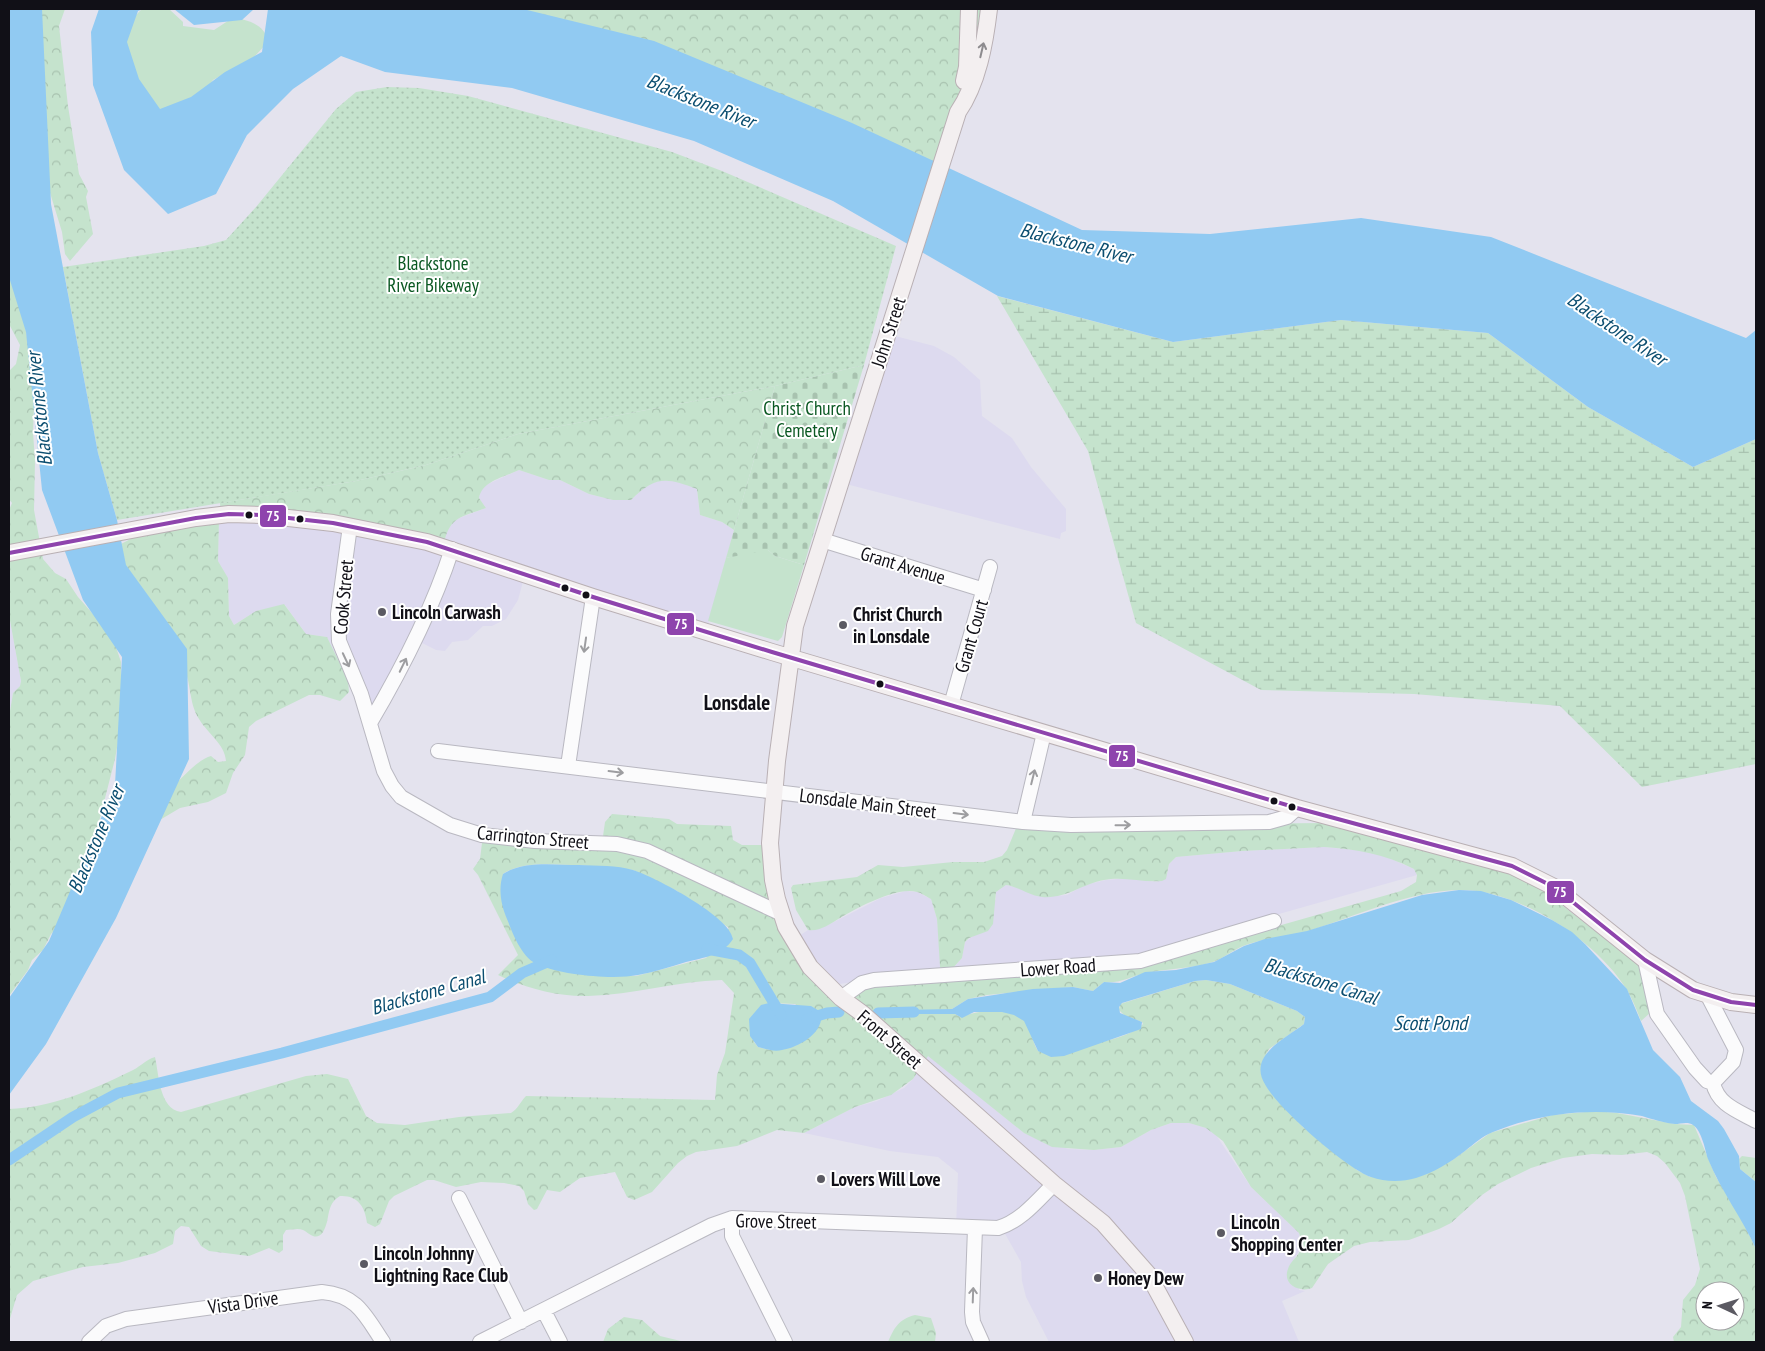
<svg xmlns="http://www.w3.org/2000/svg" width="1765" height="1351" viewBox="0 0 1765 1351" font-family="'PT Sans Narrow',sans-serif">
<defs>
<pattern id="forest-crowns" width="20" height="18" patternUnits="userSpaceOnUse" patternTransform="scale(1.25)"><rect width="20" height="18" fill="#c5e3cd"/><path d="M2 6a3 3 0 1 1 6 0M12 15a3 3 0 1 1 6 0" fill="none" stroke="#a8c2af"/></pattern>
<pattern id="wetland-marsh" width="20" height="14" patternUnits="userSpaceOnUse" patternTransform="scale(1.25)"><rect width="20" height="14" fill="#c5e3cd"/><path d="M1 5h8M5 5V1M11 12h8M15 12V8" fill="none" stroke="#a8c2af"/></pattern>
<pattern id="cemetery-stones" width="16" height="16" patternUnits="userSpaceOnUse" patternTransform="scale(1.25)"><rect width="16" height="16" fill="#c5e3cd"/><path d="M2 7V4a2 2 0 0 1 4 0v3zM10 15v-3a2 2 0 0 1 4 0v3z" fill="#a8c2af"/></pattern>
<pattern id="park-dots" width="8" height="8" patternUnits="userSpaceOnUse" patternTransform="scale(1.25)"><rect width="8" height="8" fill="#c5e3cd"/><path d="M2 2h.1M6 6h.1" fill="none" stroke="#a8c2af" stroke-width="1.8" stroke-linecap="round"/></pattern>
</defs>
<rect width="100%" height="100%" fill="#e4e3ee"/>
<!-- built -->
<path fill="#dddaef" d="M895,336L934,346L954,357L980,380L982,416L1012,438L1031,467L1066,509V531L1061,533L1060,539L842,483Z
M519,470L549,480H560L589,494L613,500H631L645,486L661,480L677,481L697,489L700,515L722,522L734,530L707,629L525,574L518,600L506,619L492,626H483L468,640L452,642L445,651L436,650L416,640L376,711L348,680L327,637L306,634L285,605L256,611L234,625L229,616L228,579L218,561L219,516L444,543L447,529L454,520L486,508L479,498L480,490L486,485Z
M9,615L21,681L20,686L13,693L9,717Z
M1324,847L1366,851L1382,855L1414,869L1417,875L1261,919L1148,954L951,970L962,958L965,942L973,936L996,899V892L1006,885L1056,896L1067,895L1085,885L1106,880L1129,878L1157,882L1168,872L1169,864L1176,857L1242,851Z
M906,891L917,892L931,899L937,919L941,970L839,984L814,958L799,936L808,930L828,925L881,898Z
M928,1055L1024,1133L1068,1149L1094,1150L1121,1147L1151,1130L1171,1123H1189L1206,1128L1216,1135L1251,1187L1299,1233L1301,1247L1295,1258L1299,1290L1305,1291L1282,1301L1299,1342H1049L1026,1297L1022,1281L1021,1262L1004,1232L956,1228L958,1173L938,1157L890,1151L804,1133L855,1107L877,1101L904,1088L913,1079Z"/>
<!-- green -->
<path fill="#c5e3cd" d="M142,9H169L183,22V26L214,30L234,17C249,21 265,24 268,42L254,57L213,80L194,106L159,113C144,98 123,53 127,31C128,22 136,15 142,9Z
M762,549L768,550L775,556L804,565L782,637L778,641L708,621L726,558Z"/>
<!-- forest -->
<path fill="url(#forest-crowns)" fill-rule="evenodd" d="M33,9H65L59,26L68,106L79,174L88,191L86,197L93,234L70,261L65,254L62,232L44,173Z
M475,9H987L943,166Z
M9,255L14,264L35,382L33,432L35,461L34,510L43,559L55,573L66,579L78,597L100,622L116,647L121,662V725L115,759L90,857L59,926L51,934L43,950L32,960L28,970L9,996V717L13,693L20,686L21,681L9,615V510L12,503L9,499V371L16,364L20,345L9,324Z
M775,386L734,530L722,522L700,515L697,489C666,477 655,476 631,500H613L589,494L560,480H549L519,470C505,477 482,481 479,498L486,508C462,517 450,516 444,543L221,515L220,503L356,481L426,465L518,434Z
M219,520L218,561L228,578L229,616L234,625L256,611L284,604L306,634L327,637L348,680L349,692L340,701L320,695H309L256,721L249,727L245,755L233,773L226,793L208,802L180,808L143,830C145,826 146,820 149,816C160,801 195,759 211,756L218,762L226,761C225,744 207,733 199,719C188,702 192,681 182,664L131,600L121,544L163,522Z
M612,814L669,819L677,824L731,826L733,840L742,845H772L777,888L803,955L834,987L857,988L941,982L937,919L931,899C927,897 922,893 917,892C897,886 857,908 840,918C830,924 819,932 808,930L796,910L791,888L793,885L857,877L878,865L903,867L953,862H984L1002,856L1007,850L1017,826L1326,823L1490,866L1521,878L1545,892L1643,968L1650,1013L1641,1021C1637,1011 1633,1000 1627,990C1597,941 1517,888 1458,890C1410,891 1355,916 1309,931C1288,938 1265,937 1243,946C1233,950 1224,958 1213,962C1191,969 1169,968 1147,973C1131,976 1120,984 1104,982L1093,991L1073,987L987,995L968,999L952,1009L902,1014H955L961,1017C977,1011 1008,1006 1023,1019C1031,1027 1032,1042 1038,1051C1066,1047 1124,1044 1143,1024L1142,1022L1125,1016L1119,1010L1120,1004L1195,981L1206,980L1230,984L1297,1011L1305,1017L1304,1024L1269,1049L1263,1060L1261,1069L1273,1095L1303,1127L1357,1170L1370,1177L1451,1161L1490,1133L1552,1115L1596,1111L1617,1113L1675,1124L1694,1125L1716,1177L1743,1222L1756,1249V1342H1674L1673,1337L1681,1327L1683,1300L1695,1285L1700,1269L1685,1196L1680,1183L1665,1163L1657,1156L1647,1152L1622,1155L1592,1154L1563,1158L1531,1168L1498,1184L1482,1195L1451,1223L1439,1229L1409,1240L1370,1242L1354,1246L1328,1264L1312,1288C1299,1293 1282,1284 1288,1269C1290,1262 1296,1258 1299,1253C1302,1247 1301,1239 1299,1233L1251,1187L1223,1141L1206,1128L1189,1123H1171L1151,1130L1121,1147L1094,1150L1052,1147L1024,1133L928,1056L913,1079L891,1095L855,1107L804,1133L777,1130L737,1146L696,1152L687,1156L678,1163L652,1192L634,1200L627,1197L615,1172L580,1178L560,1192L547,1190L537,1209L534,1210L528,1204L524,1191L519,1186L504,1183L481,1182L456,1187L434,1180H427L394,1196L389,1201L380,1224L375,1227L367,1223C365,1206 357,1195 340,1196C325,1205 331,1219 323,1232C316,1242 309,1233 303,1230C298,1228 291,1230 286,1230L283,1235V1250L279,1253L269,1248L249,1256L209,1251L201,1246L189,1227L181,1226L175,1231L173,1244L155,1253L118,1263L83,1267L33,1281L17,1295L9,1322V1109C51,1108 92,1090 129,1072C139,1068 145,1060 155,1057C159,1074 159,1109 181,1112L306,1076L327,1074L348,1079L366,1116L377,1123L405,1125L459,1117L511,1113C518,1109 520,1102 526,1096L715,1100L717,1075L725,1053L734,993L722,980C677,981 633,995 588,996C558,997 525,988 498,975L518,955L478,875L473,869L480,859L483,835L602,843L605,822ZM1324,847C1357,849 1384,854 1414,869L1417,875L1416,882L1401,891L1250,934L1087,972L946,981L951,970L962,958L965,942L969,938L988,931L993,924L996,892L1006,885C1019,887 1028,895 1042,897C1066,899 1082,884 1104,880C1124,876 1143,883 1162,881L1166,879L1169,864L1176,857L1242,851ZM579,865L633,870L677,891L729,928L706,958L636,976L581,973L521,947L505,913L503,874C523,860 555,865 579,865ZM769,1003L796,1004L771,1050L758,1047L754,1042ZM1705,1291H1735V1321H1705Z
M1742,1156L1756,1158V1182L1740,1169L1739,1159Z
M915,1315L931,1318L936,1333L935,1342H888C894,1328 899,1319 915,1315Z
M624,1317L642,1320L660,1336L685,1342H603L608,1329Z"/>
<!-- wetland -->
<path fill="url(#wetland-marsh)" d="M997,296L1173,342L1341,320L1488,333L1588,407L1693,467L1756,439V764L1642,787L1560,706L1414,694L1261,690L1136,623L1088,451Z"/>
<!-- cemetery -->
<path fill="url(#cemetery-stones)" d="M864,365L804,565L775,556L768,550L726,558L775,386Z"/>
<!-- park -->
<path fill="url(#park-dots)" d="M387,87L419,88L468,96L672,152L722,171L896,246L864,365L775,386L518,434L426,465L356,481L117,520L98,453L63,267L204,246L226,240L256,207L336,109L356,92Z"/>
<!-- water -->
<path fill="#91caf2" d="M9,9H42L51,204L98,453L117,520L126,565L187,649L189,759L116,918L46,1044L9,1095V998L49,941L115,785L122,657L83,600L42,490L26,332L9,277Z
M99,9H143L138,11L127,42L139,79L160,109L191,97L225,72L262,52L268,9H523L654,41L852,123L1082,230L1210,234L1361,218L1491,237L1746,338L1756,330V439L1693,467L1588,407L1488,333L1341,320L1173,342L998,296L833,201L694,141L512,88L385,72L341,56L293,89L247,135L216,194L168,214L124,170L93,85L91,32Z
M174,9H254L242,20L194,25Z
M579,865C597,866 617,865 633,870C655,877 731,917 733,939C723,955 703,958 686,962C670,967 654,972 638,975C613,980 562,975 539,965C522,959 513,934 507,919C501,905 498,889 503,874C524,860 555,865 579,865Z
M1459,890L1481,891L1511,900L1552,920L1572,932L1585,944L1627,989L1653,1050L1680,1077L1691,1101L1718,1121L1724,1129L1739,1156L1740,1169L1756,1182V1249C1742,1218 1721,1191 1708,1159C1705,1150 1702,1131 1693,1125C1688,1121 1680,1124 1675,1124C1664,1123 1652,1119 1642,1116C1593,1107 1539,1113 1493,1132C1482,1136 1474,1144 1465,1151C1451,1162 1433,1173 1416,1178C1402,1182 1385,1182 1371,1177C1346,1168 1280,1110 1266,1086C1246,1056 1285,1039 1304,1024L1305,1017L1297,1011L1230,984L1206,980L1195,981L1122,1003L1119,1007L1120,1013L1142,1022L1141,1029L1064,1056L1051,1057L1038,1051L1024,1021L1014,1015L1002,1012H974L962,1018L955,1014H898V1011L902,1010L952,1009L968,999L1033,989L1073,987L1093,991L1104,982L1120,983L1145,972L1176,970L1214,962L1244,946L1265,939L1307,931L1422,895Z
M769,1003L811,1006L821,1012C825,1032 800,1047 782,1050C774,1052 766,1049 758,1047L750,1036L749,1019L761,1005Z"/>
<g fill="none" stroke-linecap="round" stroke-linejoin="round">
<!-- canal -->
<path stroke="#91caf2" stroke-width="11" d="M707,949L739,955L750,963L781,1015
M878,1013L914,1012
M807,1019L827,1013L839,1012
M9,1160L73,1117L118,1093L282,1053L490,997L522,973L552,960"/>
<!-- minor casing -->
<g stroke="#b9b8c1" stroke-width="16">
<path id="minor" d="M350,526L338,614L339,641L361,694L384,771L392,786L401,797L450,825L482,835L535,841L617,844L647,851L782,914
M822,540L984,590
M951,705L990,567
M370,723C403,667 432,611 452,549
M438,751L1023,822L1071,825L1269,822L1287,817L1297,808
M568,766L593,597
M1023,822L1044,733
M1645,960L1657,1014L1695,1068L1707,1081L1713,1083L1733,1062L1736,1050L1708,996
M841,998L862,983L874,980L1140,961L1274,921
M1713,1083C1718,1105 1738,1111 1756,1121
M459,1198L521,1322
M732,1218V1236L785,1342
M975,1228L972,1312L973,1322L982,1342
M544,1311L560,1342
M89,1342L106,1326L126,1319L322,1292C357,1295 365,1315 383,1342
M480,1342L712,1225L732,1218L998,1228C1021,1221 1037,1201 1054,1184"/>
</g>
<!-- major casing -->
<g stroke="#b9b0b4" stroke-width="18">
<path id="major" d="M989,9C985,43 978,83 958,112L795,626L777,761L770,843L773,880L777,899L786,927L810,967L841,998L863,1014L1054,1184L1103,1223L1148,1274L1185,1342
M964,81L967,67L969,9
M9,553L196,518L229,514L262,515L333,523L427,542L593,597L772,652L1297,808L1512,866L1554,887L1645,960L1693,990L1731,1002L1756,1005"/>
</g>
<!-- minor -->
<use href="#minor" stroke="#fbfbfc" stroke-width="14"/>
<!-- major -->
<use href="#major" stroke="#f3eff0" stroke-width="16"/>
<!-- bus-1 casing -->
<g stroke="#fff" stroke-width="8">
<path id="bus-1" d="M9,553L196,518L229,514L262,515L333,523L427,542L593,597L772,652L1297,808L1512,866L1554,887L1645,960L1693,990L1731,1002L1756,1005"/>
</g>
<!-- bus-1 -->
<use href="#bus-1" stroke="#8e44ad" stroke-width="4"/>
</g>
<!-- one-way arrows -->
<defs><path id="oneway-shaft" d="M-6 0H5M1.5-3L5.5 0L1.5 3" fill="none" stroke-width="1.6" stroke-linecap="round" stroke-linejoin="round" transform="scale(1.25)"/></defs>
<use stroke="#8d8b8e" href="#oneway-shaft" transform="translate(982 50) rotate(-77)"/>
<g stroke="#9d9da0">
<use href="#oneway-shaft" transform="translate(585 645) rotate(98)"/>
<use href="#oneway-shaft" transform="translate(346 660) rotate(65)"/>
<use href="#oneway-shaft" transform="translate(403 665) rotate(-64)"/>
<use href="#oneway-shaft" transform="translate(616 772) rotate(7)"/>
<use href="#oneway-shaft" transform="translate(1033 777) rotate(-76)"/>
<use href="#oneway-shaft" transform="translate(961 814) rotate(7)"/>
<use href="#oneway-shaft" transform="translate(1123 825) rotate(-1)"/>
<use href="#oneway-shaft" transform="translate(973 1295) rotate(-88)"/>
</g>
<!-- markers -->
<g fill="#111017" stroke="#fff" stroke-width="2">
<circle cx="249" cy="515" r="4.5"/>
<circle cx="300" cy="519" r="4.5"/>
<circle cx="565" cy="588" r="4.5"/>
<circle cx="586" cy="595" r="4.5"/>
<circle cx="880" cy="684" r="4.5"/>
<circle cx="1274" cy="801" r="4.5"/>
<circle cx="1292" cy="807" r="4.5"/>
</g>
<g fill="#5b5a62" stroke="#fff" stroke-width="2">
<circle cx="382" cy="612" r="5"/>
<circle cx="843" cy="625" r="5"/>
<circle cx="821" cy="1179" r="5"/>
<circle cx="1221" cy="1233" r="5"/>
<circle cx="364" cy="1264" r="5"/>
<circle cx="1098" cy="1278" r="5"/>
</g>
<g text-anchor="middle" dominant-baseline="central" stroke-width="4" stroke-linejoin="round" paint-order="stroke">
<!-- park labels -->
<g font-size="19" fill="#0a5822" stroke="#fff">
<text x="433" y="263">Blackstone<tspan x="433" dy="22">River Bikeway</tspan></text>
<text x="807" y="408">Christ Church<tspan x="807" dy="22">Cemetery</tspan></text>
</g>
<!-- street labels -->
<g font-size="19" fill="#111017" stroke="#fff">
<text transform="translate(888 332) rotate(-72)">John Street</text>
<text transform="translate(903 565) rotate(17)">Grant Avenue</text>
<text transform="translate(343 597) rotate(-85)">Cook Street</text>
<text transform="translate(971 636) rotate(-74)">Grant Court</text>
<text transform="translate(868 803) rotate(7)">Lonsdale Main Street</text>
<text transform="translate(533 837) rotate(5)">Carrington Street</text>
<text transform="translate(1058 967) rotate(-4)">Lower Road</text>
<text transform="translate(890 1039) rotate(41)">Front Street</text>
<text transform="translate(776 1221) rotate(1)">Grove Street</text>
<text transform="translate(243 1302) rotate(-8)">Vista Drive</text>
</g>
<!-- poi labels -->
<g font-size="19" font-weight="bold" fill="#111017" stroke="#fff" text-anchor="start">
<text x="392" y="612">Lincoln Carwash</text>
<text x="853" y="614">Christ Church<tspan x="853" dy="22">in Lonsdale</tspan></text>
<text x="831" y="1179">Lovers Will Love</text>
<text x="1231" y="1222">Lincoln<tspan x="1231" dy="22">Shopping Center</tspan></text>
<text x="374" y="1253">Lincoln Johnny<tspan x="374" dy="22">Lightning Race Club</tspan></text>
<text x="1108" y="1278">Honey Dew</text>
</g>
<!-- water labels -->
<g font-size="20" font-style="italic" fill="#0c4e70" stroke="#fff">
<text transform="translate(701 101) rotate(22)">Blackstone River</text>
<text transform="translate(1076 243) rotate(14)">Blackstone River</text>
<text transform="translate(1617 329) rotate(34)">Blackstone River</text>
<text transform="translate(39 409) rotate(-96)">Blackstone River</text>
<text transform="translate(96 839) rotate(-67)">Blackstone River</text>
<text transform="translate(1321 981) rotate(17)">Blackstone Canal</text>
<text transform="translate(428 992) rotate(-16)">Blackstone Canal</text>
<text x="1430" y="1023">Scott Pond</text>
</g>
<!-- quarter labels -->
<g font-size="21" font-weight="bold" fill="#111017" stroke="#fff">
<text x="737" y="702">Lonsdale</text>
</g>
</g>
<g stroke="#fff" stroke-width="2">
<rect x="259" y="504" width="28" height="24" rx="5" fill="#8e44ad"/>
<rect x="666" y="612" width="29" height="24" rx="5" fill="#8e44ad"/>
<rect x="1108" y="744" width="28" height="24" rx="5" fill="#8e44ad"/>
<rect x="1546" y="880" width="29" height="24" rx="5" fill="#8e44ad"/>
</g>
<g font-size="14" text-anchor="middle" font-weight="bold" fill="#fff">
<text x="273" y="521">75</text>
<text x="681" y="629">75</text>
<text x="1122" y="761">75</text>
<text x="1560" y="897">75</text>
</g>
<!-- border -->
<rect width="1765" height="1351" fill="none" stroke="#111017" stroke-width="20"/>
<!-- north arrow -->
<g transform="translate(1720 1306) rotate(274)"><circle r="24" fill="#ffffff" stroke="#a09fa2"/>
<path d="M0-4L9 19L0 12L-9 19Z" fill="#5b5a62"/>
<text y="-8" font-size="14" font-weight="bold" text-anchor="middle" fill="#111017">N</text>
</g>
</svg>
